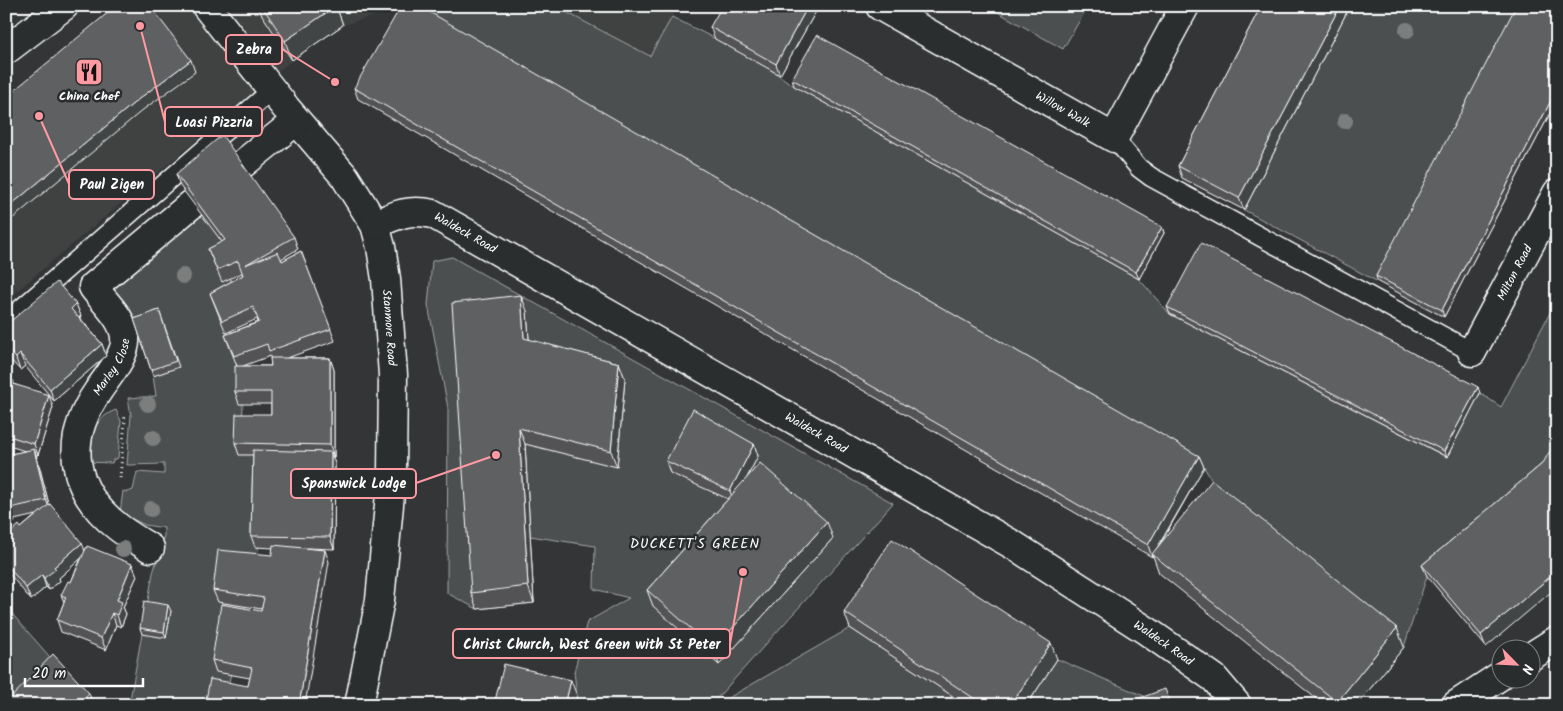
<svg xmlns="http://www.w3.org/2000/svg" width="1563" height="711" viewBox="0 0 1563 711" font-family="Kalam,sans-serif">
<rect width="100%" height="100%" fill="#333536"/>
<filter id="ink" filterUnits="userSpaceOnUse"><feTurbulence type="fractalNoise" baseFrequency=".02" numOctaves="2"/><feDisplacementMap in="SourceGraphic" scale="10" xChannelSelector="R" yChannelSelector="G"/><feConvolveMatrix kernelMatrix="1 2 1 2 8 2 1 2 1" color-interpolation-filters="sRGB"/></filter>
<g filter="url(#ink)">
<!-- built -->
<path fill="#404243" d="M123,6H407L343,25L292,60L6,300V97Z
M554,6H678L651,56Z"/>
<!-- green -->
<path fill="#4c4f50" stroke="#a6a7a8" d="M412,6H554L650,56L672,17C713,38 757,58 794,86L1139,279L1170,314L1446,457L1480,393L1501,407L1557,299V456L1427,576L1404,647L1225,504L1204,467Z
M987,6H1088L1063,49Z
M1350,6H1521L1378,282L1244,210Z
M200,214L233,244L229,274L236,299L230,324L243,396L242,450H261L259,545L224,705H129L153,573L164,536V528L145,525L120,513L123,491L127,492L133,490L137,472L164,474V464L127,465L131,415L128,398L156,396L153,376L179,367L136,326L109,292Z
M452,257L893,503L711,705H574L577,696L574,672L587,622L629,598L594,589L595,546L530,536L534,603L477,609L447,593L448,408L428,305L432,261Z
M116,410L121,421L118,458L113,460L112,463L86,462C89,440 93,418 116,410Z
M6,607L57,665L6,705Z
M850,628L966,705H716Z
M1057,659L1165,705H1027Z"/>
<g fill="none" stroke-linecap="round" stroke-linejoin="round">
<!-- service casing -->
<g stroke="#fff" stroke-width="21">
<path id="service" d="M1114,138L1139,168L1151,177L1472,352
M8,320L272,90"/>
</g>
<!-- minor casing -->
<g stroke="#fff" stroke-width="31">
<g id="minor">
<path id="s1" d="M206,6L286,108L345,177L375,225L381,247L386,279L393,375L392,473L380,600L359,705"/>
<path id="s2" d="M880,6L1114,138L1185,6"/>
<path d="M240,166L296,121"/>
<path id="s3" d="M375,225C396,214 410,209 433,214L1015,546L1147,631L1214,678L1237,705"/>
<path id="s4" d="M1472,352L1557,193"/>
<path id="s5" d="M150,548C139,541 128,535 118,527C70,490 64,440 98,391C107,377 127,355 125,338C124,319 104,302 93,287L192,204"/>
<path d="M1530,657L1557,640"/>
<path d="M1456,705L1500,676"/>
</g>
</g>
<!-- primary casing -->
<g stroke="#fff" stroke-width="31">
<path id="primary" d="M6,50L64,6"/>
</g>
<!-- path -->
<path stroke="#fff" stroke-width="3" stroke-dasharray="1 4" stroke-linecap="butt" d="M120,478L125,421L124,415"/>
<!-- service -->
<use href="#service" stroke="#2a2d2e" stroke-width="18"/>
<!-- minor -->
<use href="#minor" stroke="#2a2d2e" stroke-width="28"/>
<!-- primary -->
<use href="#primary" stroke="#2a2d2e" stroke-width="28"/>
</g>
<!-- trees -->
<g fill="#7c7e7e">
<circle cx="1407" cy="30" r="8"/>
<circle cx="1345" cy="121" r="8"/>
<circle cx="183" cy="276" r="8"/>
<circle cx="148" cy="404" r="8"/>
<circle cx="153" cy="438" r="8"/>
<circle cx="151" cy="509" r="8"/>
<circle cx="123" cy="549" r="8"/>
</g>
<!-- wall -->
<path fill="#525354" stroke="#fff" fill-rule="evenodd" d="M256,6H336L343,25L292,60Z
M819,6L780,75L715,39L710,27Z
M1261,6H1350L1244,210L1182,178L1178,166Z
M1557,6V100L1444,317L1378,282L1376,276Z
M792,79L1162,227L1164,233L1139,279L794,86Z
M354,88L1199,456L1204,467L1158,548L1404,647L1357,705H1324L1159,573L1153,556L1152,557L358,99Z
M176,174L294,237L298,249L281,259L282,261L301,251L335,341L287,358H330L334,370V457H332L335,464L334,549L307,548L329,562L248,686L250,678L216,672L212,660L261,611L262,609L218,602L213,590L272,555L273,548L255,547L251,536L253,455H239L235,443L271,414V404H239L235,392L237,366L225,335L258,322L257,319L226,333L210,293L243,275L242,273L222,282L208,249L222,242L180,186ZM270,356L271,366H243Z
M76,304L81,316L79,317L102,344L106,356L54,401L25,366L20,370L6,355V325Z
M1167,307L1480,393L1447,457L1170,314Z
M159,310L179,367L153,376L134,319Z
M527,311L529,340L619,363L625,379L617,467L525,444L534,603L477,609L471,593Z
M6,378L16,385L53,407L38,455H36L38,461L49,505L85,551L132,564L137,576L123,607L126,614L121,627L116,625L106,650L61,632L57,620L64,602L61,595L71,582L81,558L59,578L60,581L49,590L46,587L31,600L6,570V541L10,538L9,534L21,528L36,515L14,520L15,522L6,524V455L25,451L6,445Z
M754,444L758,456L747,477L833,538L719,665L653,606L647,590L728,499L670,473L666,461Z
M1543,463L1486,647L1427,576L1422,565Z
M171,611L166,638L142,634L140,628Z
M844,612L1057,659L1027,705H966L850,628Z"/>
<!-- shaded-wall -->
<path fill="#424445" stroke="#fff" d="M336,6L343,25L292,60L285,41Z
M808,6H819L780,75L776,64Z
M1340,6H1350L1244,210L1239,198Z
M191,60L195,72L144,109L6,224V209L140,98Z
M1557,89V100L1444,317L1442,310Z
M1162,227L1164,233L1139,279L1136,272Z
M521,295L527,311L530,354L524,338Z
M76,304L81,316L76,320L71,309Z
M102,344L106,356L54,401L50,389Z
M20,354L25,366L20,370L16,358Z
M330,358L334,370V457L330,445Z
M619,363L625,379L617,467L611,451Z
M1478,387L1480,393L1447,457L1444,451Z
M49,395L53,407L38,455L34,444Z
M519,428L525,444L534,603L528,586Z
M754,444L758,456L734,503L730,491Z
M34,449L38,461L51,512L46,500Z
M331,452L335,464L334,549L330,537Z
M1199,456L1204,467L1153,555L1152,554L1153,556L1152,557L1148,545Z
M827,522L833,538L719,665L714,649Z
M82,543L86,554L59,578L60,581L49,590L44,578L54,567Z
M325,550L329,562L305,705H299Z
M132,564L137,576L123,607L126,614L121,627L117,615V600Z
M1557,571V587L1486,647L1481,635Z
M42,575L46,587L31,600L26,588Z
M168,605L171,611L166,638L164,632Z
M112,613L116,625L106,650L101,638Z
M1397,628L1404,647L1357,705H1338L1337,702Z
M1051,643L1057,659L1027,705H1011Z
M571,680L577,696L574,705H565Z
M89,693L93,705H79Z"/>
<!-- building -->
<path fill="#5f6162" stroke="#fff" d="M116,6H150L191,60L140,98L6,209V97Z
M262,6H336L285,41Z
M401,6H419L1199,456L1148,545L354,88Z
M722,6H808L776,64L710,27Z
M1261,6H1340L1239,198L1178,166Z
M1516,6H1557V89L1442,310L1376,276Z
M817,35L1162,227L1136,272L792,79Z
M222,135L294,237L245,265L278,252L282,261L301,251L331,329L269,351L267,344L234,356L225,335L259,322L253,307L222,321L210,293L243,275L238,261L217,270L208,249L225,240L176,174Z
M1201,243L1478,387L1444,451L1167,307Z
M57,282L76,304L71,309L102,344L50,389L20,354L16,358L6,348V325Z
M521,295L524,338L619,363L611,451L519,428L528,586L471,593L452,303Z
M159,310L176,361L151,370L134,319Z
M270,358H330V445L235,443L236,414H271V392H235V366H271Z
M6,378L14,381L13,384L49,395L34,444L6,435Z
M693,409L754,444L730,491L666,461Z
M1557,439V571L1481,635L1422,565L1543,463Z
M34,449L46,500L10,508V510L6,511V455Z
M253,450L331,452L330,537L251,536Z
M760,463L827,522L714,649L647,590Z
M1212,480L1397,628L1337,702L1152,554Z
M50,504L82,543L54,567L56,569L44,578L42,575L26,588L6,564V541L11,537L9,534L19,525L21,528Z
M892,539L1051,643L1011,705H984L844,612Z
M273,545L325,550L299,705H205L210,679L248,686L252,668L212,660L221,604L261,611L264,598L213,590L218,550L272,555Z
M87,546L132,564L117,600L122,602L117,615L112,613L101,638L57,620L66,597L61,595L68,581L71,582Z
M144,601L168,605L164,632L140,628Z
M53,654L89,693L79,705H6V703Z
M504,664L571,680L565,705H494Z
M1165,689L1171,705H1121Z
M1557,700V705H1551Z"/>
</g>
<!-- icons -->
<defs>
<g id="restaurant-square" transform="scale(1.4375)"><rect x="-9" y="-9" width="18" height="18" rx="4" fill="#ff9aa2" stroke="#2a2d2e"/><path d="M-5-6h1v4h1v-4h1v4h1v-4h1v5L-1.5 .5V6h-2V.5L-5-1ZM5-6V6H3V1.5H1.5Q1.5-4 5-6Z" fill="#111"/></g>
</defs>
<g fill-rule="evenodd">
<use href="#restaurant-square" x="89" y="72"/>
</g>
<g text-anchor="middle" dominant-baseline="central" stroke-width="5" stroke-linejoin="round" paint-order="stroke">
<!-- poi labels -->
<g font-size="12" font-weight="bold" fill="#fff" stroke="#2a2d2e">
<text x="89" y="96">China Chef</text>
</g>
<!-- street labels -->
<g font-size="12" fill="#fff" stroke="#2a2d2e">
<text stroke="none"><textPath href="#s2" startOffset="210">Willow Walk</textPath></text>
<text stroke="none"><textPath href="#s3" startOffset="98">Waldeck Road</textPath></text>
<text stroke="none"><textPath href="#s4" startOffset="90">Milton Road</textPath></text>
<text stroke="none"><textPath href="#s1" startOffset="381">Stanmore Road</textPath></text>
<text stroke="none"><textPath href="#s5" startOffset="221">Marley Close</textPath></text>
<text stroke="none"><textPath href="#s3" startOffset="502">Waldeck Road</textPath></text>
<text stroke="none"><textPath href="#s3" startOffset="908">Waldeck Road</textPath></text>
</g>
<!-- neighbourhood labels -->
<g font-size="14" letter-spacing="1" fill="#fff" stroke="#2a2d2e">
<text x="695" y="544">DUCKETT'S GREEN</text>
</g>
</g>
<!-- callouts -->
<path fill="none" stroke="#ff9aa2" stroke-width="2" d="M335 82L282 49M140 26L165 122M39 116L69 184M496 455L416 483M743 572L730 644"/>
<g fill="#ff9aa2" stroke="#2a2d2e" stroke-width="2">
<circle cx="335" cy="82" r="5"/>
<circle cx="140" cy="26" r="5"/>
<circle cx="39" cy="116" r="5"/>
<circle cx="496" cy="455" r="5"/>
<circle cx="743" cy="572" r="5"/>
</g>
<g fill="#2a2d2e" stroke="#ff9aa2" stroke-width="2">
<rect x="226" y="35" width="56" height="29" rx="5"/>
<rect x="165" y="107" width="97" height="29" rx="5"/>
<rect x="69" y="170" width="85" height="29" rx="5"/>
<rect x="291" y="469" width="125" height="29" rx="5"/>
<rect x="453" y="629" width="277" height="29" rx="5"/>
</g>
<g font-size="14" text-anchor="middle" font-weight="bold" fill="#fff">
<text x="254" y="54">Zebra</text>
<text x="214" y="127">Loasi Pizzria</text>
<text x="112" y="189">Paul Zigen</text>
<text x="354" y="488">Spanswick Lodge</text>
<text x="592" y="649">Christ Church, West Green with St Peter</text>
</g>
<!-- margin -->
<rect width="1563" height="711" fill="none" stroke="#2a2d2e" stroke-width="25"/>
<rect x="12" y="12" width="1538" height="686" fill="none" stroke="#fff" stroke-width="2" filter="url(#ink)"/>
<!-- north arrow -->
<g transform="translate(1516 664) rotate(114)"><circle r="24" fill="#2a2d2e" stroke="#7f8182"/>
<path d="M0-4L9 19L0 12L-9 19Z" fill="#ff9aa2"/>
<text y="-8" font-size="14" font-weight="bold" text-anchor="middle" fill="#ffffff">N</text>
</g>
<!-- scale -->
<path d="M25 678v8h118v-8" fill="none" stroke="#ffffff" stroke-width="2.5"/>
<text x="32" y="678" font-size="15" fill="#ffffff" stroke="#2a2d2e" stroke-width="4" paint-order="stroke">20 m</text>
</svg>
